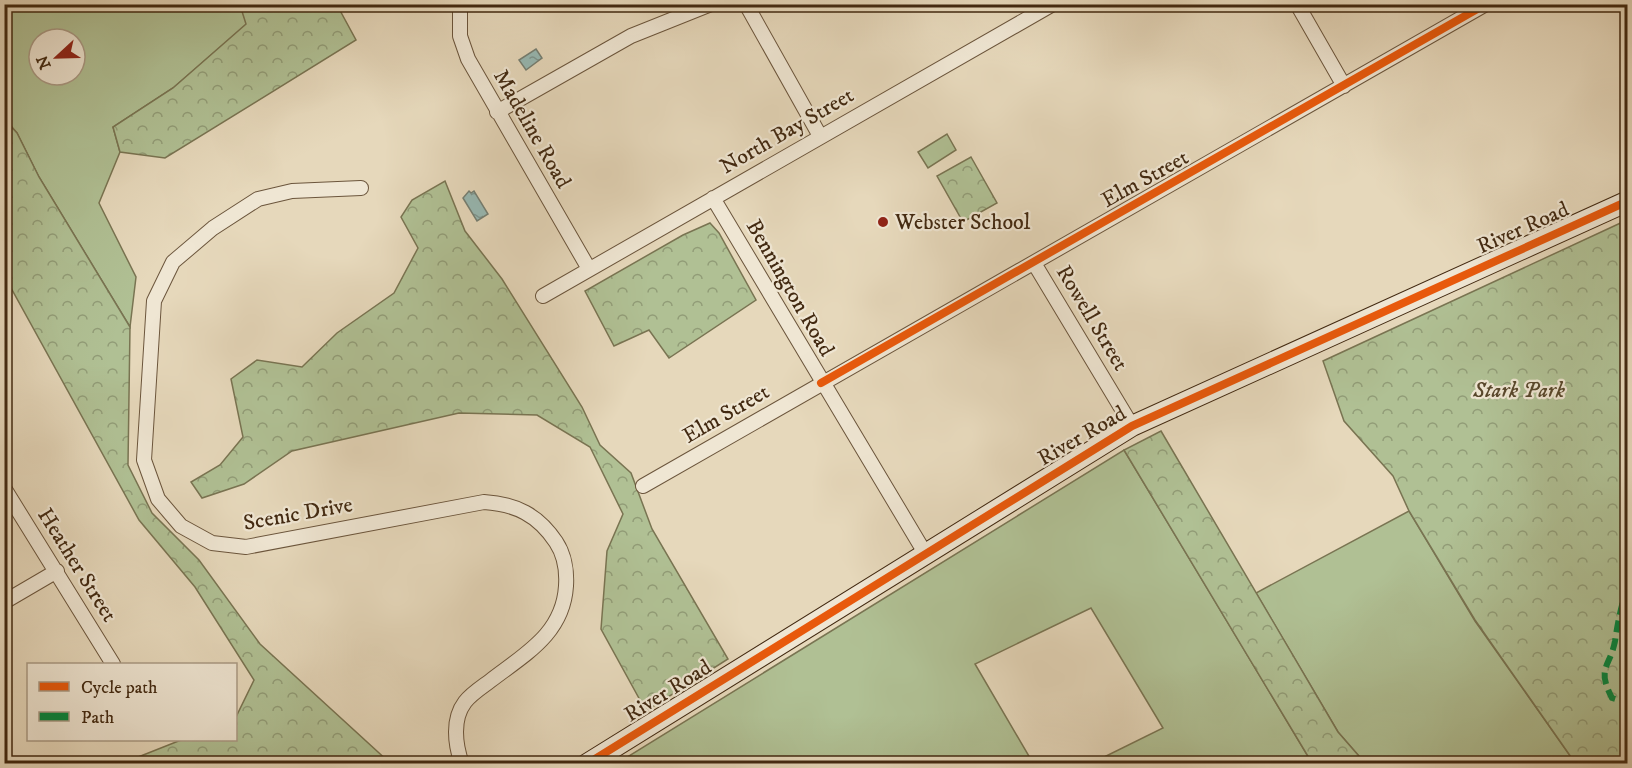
<svg xmlns="http://www.w3.org/2000/svg" width="1632" height="768" viewBox="0 0 1632 768" font-family="'IM FELL DW Pica',serif">
<defs>
<pattern id="forest-crowns" width="20" height="18" patternUnits="userSpaceOnUse" patternTransform="scale(1.5)"><rect width="20" height="18" fill="#b0c094"/><path d="M2 6a3 3 0 1 1 6 0M12 15a3 3 0 1 1 6 0" fill="none" stroke="#919c77"/></pattern>
<pattern id="water-ripples" width="26" height="14" patternUnits="userSpaceOnUse" patternTransform="scale(1.5)"><rect width="26" height="14" fill="#97b9b4"/><path d="M2 4q2-2 4 0t4 0M15 11q2-2 4 0t4 0" fill="none" stroke="#7d9691"/></pattern>
</defs>
<rect width="100%" height="100%" fill="#e6d8bb"/>
<filter id="stains"><feTurbulence type="fractalNoise" baseFrequency=".00333" numOctaves="4"/><feColorMatrix values="0 0 0 0 .2 0 0 0 0 .09 0 0 0 0 .02 0 0 0 .5 -.17"/></filter>
<radialGradient id="worn" r=".72"><stop offset=".6" stop-color="#630" stop-opacity="0"/><stop offset="1" stop-color="#630" stop-opacity=".3"/></radialGradient>
<!-- grass -->
<path fill="#b0c094" stroke="#797452" stroke-width="1.5" fill-rule="evenodd" d="M5,5H240L247,24L173,88L113,127L120,152L99,203L136,277L130,327L39,177L17,133L5,119ZM39,39H75V75H39Z
M947,134L956,150L928,168L918,152Z
M1124,450L1312,763H1092L1163,728L1091,608L975,664L1033,763L616,764Z
M1409,511L1475,621L1571,757L1570,763H1365L1338,732L1256,593Z"/>
<!-- forest -->
<path fill="url(#forest-crowns)" stroke="#797452" stroke-width="1.5" d="M240,5H337L356,40L165,158L120,152L113,127L173,88L246,24Z
M4,119L17,133L39,177L130,327L128,465L152,513L199,560L260,644L390,763H123L181,740H236V717L254,680L195,587L139,520L5,277Z
M971,157L997,203L963,222L937,176Z
M445,181L465,231L502,279L582,407L600,445L631,473L652,529L728,659L646,711L601,629L607,551L623,514L590,447L537,415L459,413L292,451L244,484L202,498L191,482L220,465L243,437L231,379L257,360L302,367L337,333L394,293L418,248L401,217L412,200Z
M1627,220V763H1570L1571,757L1475,620L1409,511L1393,476L1344,421L1323,361Z
M710,223L719,233L756,300L669,358L649,330L614,346L585,291L683,235Z
M1161,431L1338,732L1365,763H1312L1124,450Z"/>
<!-- water -->
<path fill="url(#water-ripples)" stroke="#757f73" stroke-width="1.5" d="M536,49L542,58L526,70L519,60Z
M469,191L471,193L474,191L488,214L477,221L463,198Z"/>
<g fill="none" stroke-linecap="round" stroke-linejoin="round">
<!-- street casing -->
<g stroke="#6b553c" stroke-width="16">
<path id="street" d="M460,4V36L468,59L589,269
M746,4L820,136
M1297,4L1344,86
M497,112L631,36L711,4
M361,188L292,191L258,199L213,228L173,262L154,301L144,460L158,499L181,526L212,543L246,547L484,502C516,504 538,515 556,542C564,554 567,571 566,586C563,634 525,654 490,681C482,687 471,694 465,702C452,719 455,744 462,764
M713,198L925,553
M1034,263L1132,426
M543,296L1053,4
M643,486L1486,4
M4,488L113,664
M4,602L57,571"/>
</g>
<!-- secondary casing -->
<g stroke="#422911" stroke-width="22">
<path id="secondary" d="M587,764L1132,426L1628,201"/>
</g>
<!-- street -->
<use href="#street" stroke="#efe6d3" stroke-width="14"/>
<!-- secondary -->
<use href="#secondary" stroke="#efe6d3" stroke-width="20"/>
<!-- quiet -->
<path stroke="#00873e" stroke-width="6" stroke-dasharray="12 6" stroke-linecap="butt" d="M1628,586C1621,605 1618,622 1615,641C1610,668 1596,667 1612,698L1628,703"/>
<!-- cycleway casing -->
<g stroke="#efe6d3" stroke-width="11">
<path id="cycleway" d="M821,383L1486,4
M587,764L1132,426L1628,201"/>
</g>
<!-- cycleway -->
<use href="#cycleway" stroke="#e8590c" stroke-width="8"/>
</g>
<!-- markers -->
<circle fill="#8f2418" stroke="#efe6d3" stroke-width="2" cx="883" cy="222" r="6"/>
<g text-anchor="middle" dominant-baseline="central" stroke-width="4.5" stroke-linejoin="round" paint-order="stroke">
<!-- street labels -->
<g font-size="22" fill="#422911" stroke="#efe6d3">
<text transform="translate(532 129) rotate(60)">Madeline Road</text>
<text transform="translate(787 131) rotate(-30)">North Bay Street</text>
<text transform="translate(1145 179) rotate(-29)">Elm Street</text>
<text transform="translate(1523 228) rotate(-24)">River Road</text>
<text transform="translate(790 288) rotate(60)">Bennington Road</text>
<text transform="translate(1092 318) rotate(59)">Rowell Street</text>
<text transform="translate(726 414) rotate(-30)">Elm Street</text>
<text transform="translate(1082 436) rotate(-30)">River Road</text>
<text transform="translate(298 514) rotate(-10)">Scenic Drive</text>
<text transform="translate(77 565) rotate(58)">Heather Street</text>
<text transform="translate(668 691) rotate(-32)">River Road</text>
</g>
<!-- poi labels -->
<g font-size="22" fill="#422911" stroke="#efe6d3" text-anchor="start">
<text x="895" y="222">Webster School</text>
</g>
<!-- park labels -->
<g font-size="22" font-style="italic" fill="#58472b" stroke="#efe6d3">
<text x="1519" y="390">Stark Park</text>
</g>
</g>
<!-- margin -->
<rect width="1632" height="768" fill="none" stroke="#e6d8bb" stroke-width="24"/>
<rect x="6" y="6" width="1620" height="756" fill="none" stroke="#422911" stroke-width="3"/>
<rect x="12" y="12" width="1608" height="744" fill="none" stroke="#422911" stroke-width="1.5"/>
<!-- legend -->
<rect x="27" y="663" width="210" height="78" fill="#efe6d3" stroke="#aa9a85" stroke-width="1.5"/>
<rect x="39" y="682" width="30" height="9" fill="#e8590c" stroke="#aa9a85" stroke-width="1.5"/>
<text x="81" y="693" font-size="18" fill="#422911">Cycle path</text>
<rect x="39" y="712" width="30" height="9" fill="#00873e" stroke="#aa9a85" stroke-width="1.5"/>
<text x="81" y="723" font-size="18" fill="#422911">Path</text>
<!-- north arrow -->
<g transform="translate(57 57) rotate(248)"><circle r="28" fill="#efe6d3" stroke="#aa9a85" stroke-width="1.5"/>
<path d="M0-4.5L10 22L0 15L-10 22Z" fill="#8f2418"/>
<text y="-9" font-size="16" font-weight="bold" text-anchor="middle" fill="#422911">N</text>
</g>
<rect width="100%" height="100%" filter="url(#stains)"/>
<rect width="100%" height="100%" fill="url(#worn)"/>
</svg>
